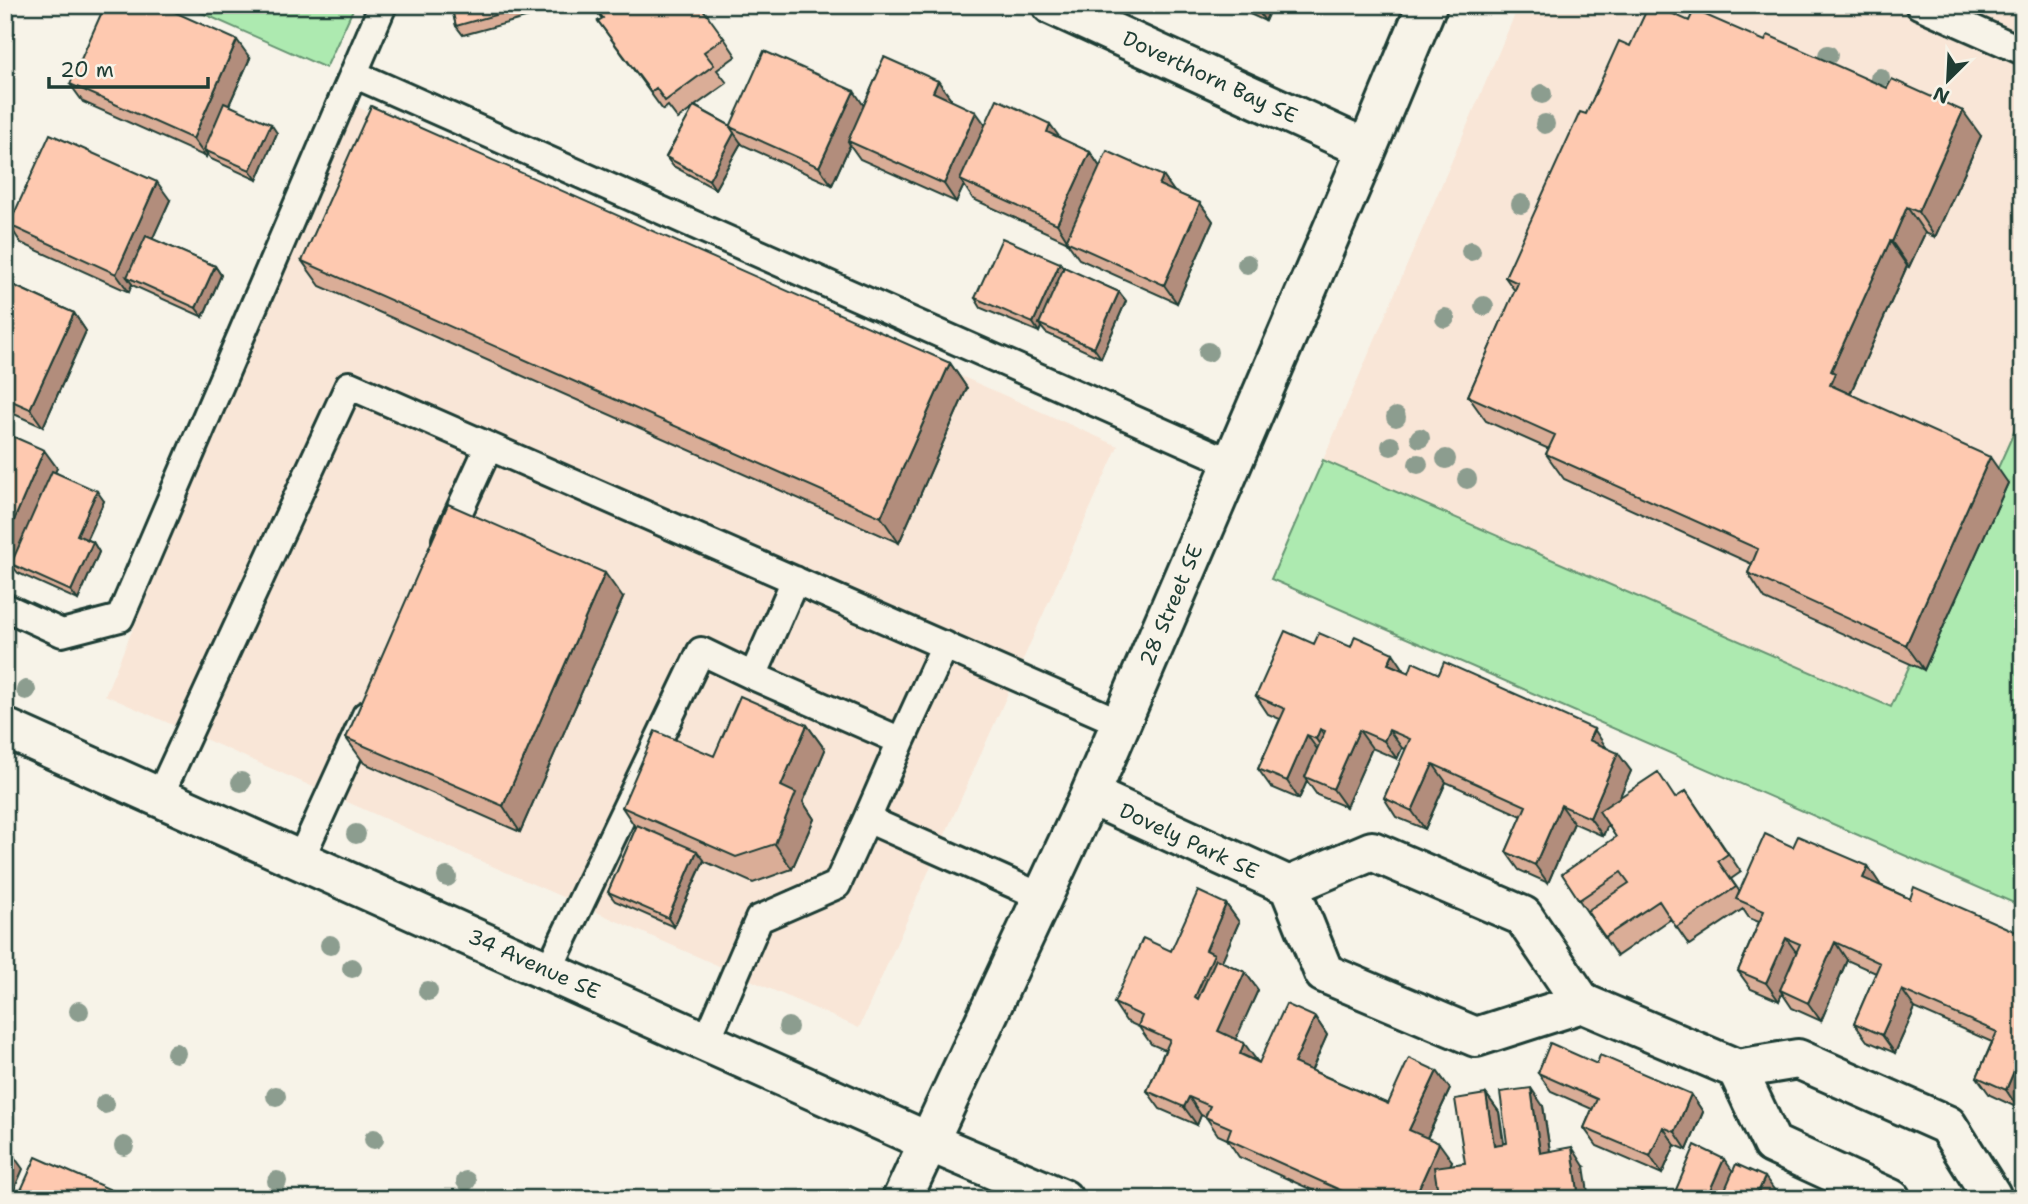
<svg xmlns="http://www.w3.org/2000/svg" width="2028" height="1204" viewBox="0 0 2028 1204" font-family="'Shantell Sans',sans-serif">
<rect width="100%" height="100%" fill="#f7f3e8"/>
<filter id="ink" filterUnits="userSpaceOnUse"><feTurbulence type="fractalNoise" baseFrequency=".0143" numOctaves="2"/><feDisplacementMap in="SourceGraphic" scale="14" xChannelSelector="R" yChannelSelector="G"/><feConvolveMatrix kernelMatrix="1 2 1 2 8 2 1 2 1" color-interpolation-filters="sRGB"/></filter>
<g filter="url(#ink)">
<!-- built -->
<path fill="#f9e6d7" d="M1519,5H2023V412L1891,707L1323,460Z
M353,105L1118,446L859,1028L105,695Z"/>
<!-- green -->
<path fill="#adeab0" stroke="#669472" stroke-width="2" d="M184,5H355L326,68Z
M2023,412V907L1271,579L1323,460L1891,707Z"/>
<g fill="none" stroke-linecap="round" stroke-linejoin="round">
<!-- service casing -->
<g stroke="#1f3d34" stroke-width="32">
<path id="service" d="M1919,5L2023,51
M354,74L1232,463
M446,540L489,446
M5,607L62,633L120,618L383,5
M753,676L901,741L945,645
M159,797L349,385L1121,723
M867,819L901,741
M300,860L366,715
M548,971L701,651L753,676L795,580
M706,1042L759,919L837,885L867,819L1042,897"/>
</g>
<!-- minor casing -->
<g stroke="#1f3d34" stroke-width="44">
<path id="minor" d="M1052,5L1367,149
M1090,795L1289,886L1324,973L1476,1037L1582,1003
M1289,886L1372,851L1523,916L1582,1003L1737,1069L1798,1059L1947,1125L1991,1195
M1737,1069L1772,1144L1891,1199
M902,1199L1090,795L1367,149L1427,5"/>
</g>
<!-- tertiary casing -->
<g stroke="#1f3d34" stroke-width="44">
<path id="tertiary" d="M5,728L929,1142L1063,1199"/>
</g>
<!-- service -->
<use href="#service" stroke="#f7f3e8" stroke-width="26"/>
<!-- minor -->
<use href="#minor" stroke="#f7f3e8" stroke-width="38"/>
<!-- tertiary -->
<use href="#tertiary" stroke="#f7f3e8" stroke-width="38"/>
</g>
<!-- trees -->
<g fill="#8c9d8f">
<circle cx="1828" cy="55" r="10"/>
<circle cx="1880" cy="78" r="10"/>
<circle cx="1542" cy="94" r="10"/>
<circle cx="1545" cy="124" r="10"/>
<circle cx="1521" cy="204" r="10"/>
<circle cx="1471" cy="251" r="10"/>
<circle cx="1247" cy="264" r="10"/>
<circle cx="1484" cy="306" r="10"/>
<circle cx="1445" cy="318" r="10"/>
<circle cx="1208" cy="352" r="10"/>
<circle cx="1396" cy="417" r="10"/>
<circle cx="1420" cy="438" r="10"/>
<circle cx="1391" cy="446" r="10"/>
<circle cx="1446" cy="459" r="10"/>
<circle cx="1418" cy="464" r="10"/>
<circle cx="1467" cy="479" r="10"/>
<circle cx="26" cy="690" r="10"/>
<circle cx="241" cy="782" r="10"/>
<circle cx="356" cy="834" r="10"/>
<circle cx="447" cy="877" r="10"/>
<circle cx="330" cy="945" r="10"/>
<circle cx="352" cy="968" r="10"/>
<circle cx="428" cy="991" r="10"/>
<circle cx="79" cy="1011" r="10"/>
<circle cx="788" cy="1027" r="10"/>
<circle cx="176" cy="1053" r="10"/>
<circle cx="276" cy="1096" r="10"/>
<circle cx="105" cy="1104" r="10"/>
<circle cx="374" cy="1139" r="10"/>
<circle cx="124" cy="1146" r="10"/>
<circle cx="277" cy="1181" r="10"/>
<circle cx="466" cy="1181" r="10"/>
</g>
<!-- wall -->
<path fill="#daad97" stroke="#1f3d34" stroke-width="2" d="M451,5H526L529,17L463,35L456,26Z
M592,5L615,9L724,38L736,56L717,70L727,83L695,106L731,126L864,105L879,72L878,70L938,81L951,99L950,100L985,125L1060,139L1090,152L1100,167L1163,176L1174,192L1200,203L1213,221L1177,303L1079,259L1066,241L973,199L964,185L956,202L860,159L850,145L832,185L743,145L741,143L715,189L673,166L666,157L693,108L678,119L668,106L663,110L598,21L602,19Z
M1230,5H1272L1265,21Z
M1689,21L1981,136L1935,237L1925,233L1909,267L1907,266L1850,394L2008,483L1924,670L1765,599L1748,573L1752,564L1564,479L1546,454L1549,449L1486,421L1468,396L1515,291L1505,277L1586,114L1630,46Z
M250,58L229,105L277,133L257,180L211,159L207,154L206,157L83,102L70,84Z
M170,200L152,239L215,266L221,275L203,317L134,286L132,284L129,292L21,243L9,225Z
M302,261L950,363L967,388L899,543L320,286Z
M1060,263L1064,268L1119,292L1126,301L1101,358L1046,333L1041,327L1039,332L981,308L975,298Z
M6,282L74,313L86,331L43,427L5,410Z
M5,433L57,468L55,472L104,501L86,539L93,542L99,552L78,600L18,573L14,568L10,578L5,576Z
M623,598L520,832L364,763L346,738Z
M1405,671L1606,747V748L1631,771L1619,798H1676L1686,791L1741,872L1731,879L1740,892L1793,847L1868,866L1880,885L1910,899L2023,935V1098L2018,1108L1990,1095L1977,1077L1992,1042L1915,1008L1895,1053L1867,1041L1854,1023L1876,973L1847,960L1821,1021L1792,1008L1782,993L1779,1001L1751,989L1738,971L1759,922L1749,918L1743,909L1689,945L1671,919L1617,956L1579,900L1616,837L1608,824L1603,836L1574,823L1548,883L1519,870L1506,852L1522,816L1446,782L1425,829L1396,817L1384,798L1406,749L1402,748L1397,759L1372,748L1346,807L1317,795L1307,781L1299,799L1271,787L1258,769L1280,719L1268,714L1256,696Z
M807,725L825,750L803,802L814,819L792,869L753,883L704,861L674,927L615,901L608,892L636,828L622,807L714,756Z
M1226,904L1239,922L1221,962L1245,972L1258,990L1235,1039L1259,1063L1315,1017L1327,1035L1311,1070L1388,1104L1437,1071L1450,1089L1427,1138L1452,1161L1450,1165L1465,1163L1486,1094L1499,1112L1504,1143H1507L1543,1106L1550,1151L1584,1166L1438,1192L1435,1199H1332L1239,1157L1227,1139L1218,1135L1206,1117L1201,1115L1197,1125L1160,1109L1147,1091L1165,1050L1151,1044L1139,1027L1126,1021L1114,1003L1171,951Z
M1597,1064L1691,1094L1703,1112L1687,1150L1675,1145L1662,1174L1597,1146L1584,1128L1592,1109L1551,1091L1538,1073Z"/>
<!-- shaded-wall -->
<path fill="#b28d7b" stroke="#1f3d34" stroke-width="2" d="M522,5H526L529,17L523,7Z
M1254,5H1272L1265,21Z
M237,40L250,58L208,152L204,150L207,154L206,157L193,139Z
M938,81L951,99L946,110L933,92Z
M854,91L866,109L848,141L850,145L832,185L819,167Z
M1963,111L1981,136L1935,237L1918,212Z
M976,112L989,130L960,180L964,185L956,202L944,184Z
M271,124L277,133L257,180L250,170Z
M1050,124L1063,142L1047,132Z
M734,133L741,143L715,189L709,180Z
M1090,152L1102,170L1069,243L1057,224Z
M1163,176L1176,194L1159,185Z
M157,182L170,200L134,280L127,277L132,284L129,292L116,274Z
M1200,203L1213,221L1177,303L1164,285Z
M1907,207L1925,233L1909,267L1892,242Z
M1890,241L1907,266L1850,394L1830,385L1831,371Z
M1060,263L1066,272L1039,324L1041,327L1039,332L1033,323Z
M215,266L221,275L203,317L196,308Z
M1119,292L1126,301L1101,358L1094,348Z
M74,313L86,331L43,427L30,409Z
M950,363L967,388L899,543L881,517Z
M44,450L57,468L15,566L11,564L14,568L10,578L5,571V541Z
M1990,457L2008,483L1924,670L1906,645Z
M97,491L104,501L84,545L77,535Z
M93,542L99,552L78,600L71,591Z
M605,573L623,598L520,832L503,806Z
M1393,653L1405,671L1388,664Z
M807,725L825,750L803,802L814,819L792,869L775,844L781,786Z
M1320,729L1333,747L1328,757L1316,739Z
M1594,729L1606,747L1601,758L1589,740Z
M1359,730L1372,748L1346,807L1333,789Z
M1389,730L1402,748L1397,759L1384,741Z
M1307,735L1320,753L1305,777L1307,781L1299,799L1287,781Z
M1618,753L1631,771L1603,836L1590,818Z
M1433,764L1446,782L1425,829L1412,811Z
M1561,805L1574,823L1548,883L1535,865Z
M697,851L704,860L674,927L668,918Z
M1868,866L1880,884L1875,896L1863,878Z
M1226,904L1239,922L1221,963L1207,1015L1195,997L1206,950Z
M1786,938L1799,956L1780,990L1782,993L1779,1001L1766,983Z
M1835,942L1847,960L1821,1021L1808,1003Z
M1245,972L1258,990L1231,1050L1218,1031Z
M1902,990L1915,1008L1895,1053L1882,1035Z
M1315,1017L1327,1035L1307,1081L1294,1063Z
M1244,1043L1257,1061L1240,1054Z
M2023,1050V1098L2018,1108L2006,1090Z
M1437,1071L1450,1089L1422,1148L1409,1130Z
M1531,1088L1543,1106L1553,1171L1540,1153Z
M1486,1094L1499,1112L1506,1163L1494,1145Z
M1691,1094L1703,1112L1687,1150L1675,1132Z
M1189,1097L1201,1115L1197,1125L1184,1107Z
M1663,1127L1675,1145L1662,1174L1650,1156Z
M1439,1143L1452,1161L1435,1199H1414Z
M1572,1147L1584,1166L1589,1199H1579Z
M10,1151L23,1169L10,1199H5V1162Z
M1724,1159L1737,1177L1727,1199H1706Z
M1765,1177L1778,1195L1776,1199H1755Z"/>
<!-- building -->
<path fill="#fec9b0" stroke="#1f3d34" stroke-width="2" d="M105,5H159L237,40L193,139L70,84Z
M451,5H522L523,7L456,26Z
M593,5H613L615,9L620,5H700L724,38L704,52L714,65L665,101L656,88L651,92L598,21L603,18Z
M1649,5H1653L1689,21L1694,10L1765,41L1768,35L1887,88L1892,79L1963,111L1918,212L1907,207L1892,242L1890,241L1831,371L1835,373L1830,385L1990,457L1906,645L1748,573L1758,549L1546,454L1555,435L1468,396L1518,283L1505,277L1580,112L1586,114L1619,41L1630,46Z
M764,51L854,91L819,167L730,127Z
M884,57L938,81L933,92L976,112L944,184L848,141L879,71L878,70Z
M997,99L1050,124L1047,132L1090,152L1057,224L960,180Z
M224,103L271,124L250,170L204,150Z
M371,106L950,363L881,517L302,261Z
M694,106L731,126L730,127L734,133L709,180L666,157Z
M50,134L157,182L116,274L9,225Z
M1107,151L1163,176L1159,185L1200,203L1164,285L1066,241Z
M146,236L215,266L196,308L127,277Z
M1002,238L1060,263L1033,323L975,298Z
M1064,267L1119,292L1094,348L1039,324Z
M6,282L74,313L30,409L5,398Z
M5,433L44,450L5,541Z
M52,471L97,491L77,535L93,542L71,591L11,564Z
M448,504L605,573L503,806L346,738Z
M1285,631L1314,644L1319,633L1351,647L1355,636L1393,653L1388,664L1409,673L1413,662L1439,674L1444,662L1594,729L1589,740L1618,753L1590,818L1561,805L1535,865L1506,852L1526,806L1433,764L1412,811L1384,798L1410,739L1389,730L1384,741L1359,730L1333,789L1305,777L1325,731L1320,729L1316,739L1307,735L1287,781L1258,769L1285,709L1256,696Z
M740,696L807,725L781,786L796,793L775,844L736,857L622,807L655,731L714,756Z
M1658,772L1675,798L1686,791L1728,854L1718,861L1736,887L1676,927L1659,901L1605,937L1587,911L1629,883L1621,872L1579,900L1562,874L1616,837L1599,811Z
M637,825L697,851L668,918L608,892Z
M1765,834L1793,847L1798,836L1868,866L1863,878L1910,899L1914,887L2023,935V1050L2006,1090L1977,1077L1997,1032L1902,990L1882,1035L1854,1023L1880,963L1835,942L1808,1003L1780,990L1800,944L1786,938L1766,983L1738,971L1764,911L1736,899Z
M1198,891L1226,904L1206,950L1214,954L1195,997L1198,999L1216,959L1245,972L1218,1031L1244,1043L1240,1054L1259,1063L1286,1004L1315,1017L1294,1063L1388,1104L1409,1058L1437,1071L1409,1130L1439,1143L1414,1199H1390L1381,1195L1380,1199H1360L1227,1139L1231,1128L1205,1117L1210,1106L1189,1097L1184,1107L1147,1091L1170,1040L1138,1026L1142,1016L1114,1003L1143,938L1171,951Z
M1550,1043L1597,1064L1600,1055L1691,1094L1675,1132L1663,1127L1650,1156L1584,1128L1597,1099L1538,1073Z
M1531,1088L1540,1153L1572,1147L1579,1199H1439L1434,1167L1465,1163L1455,1099L1486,1094L1494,1145L1507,1143L1500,1092Z
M1695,1145L1724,1159L1706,1199H1672Z
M5,1149L10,1151L5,1162Z
M36,1157L118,1193L115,1199H17Z
M1736,1164L1765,1177L1755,1199H1721Z
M1641,1192L1656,1199H1638Z"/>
</g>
<g text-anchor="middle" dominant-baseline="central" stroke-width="5" stroke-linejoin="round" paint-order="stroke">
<!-- street labels -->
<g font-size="21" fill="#1f3d34" stroke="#f7f3e8">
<text transform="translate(1210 77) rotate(25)">Doverthorn Bay SE</text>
<text transform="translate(1171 605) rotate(-67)">28 Street SE</text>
<text transform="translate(1189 841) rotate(25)">Dovely Park SE</text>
<text transform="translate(534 964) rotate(24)">34 Avenue SE</text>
</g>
</g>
<!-- margin -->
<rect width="2028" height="1204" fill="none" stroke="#f7f3e8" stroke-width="28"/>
<rect x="14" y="14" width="2000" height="1176" fill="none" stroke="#1f3d34" stroke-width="2.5" filter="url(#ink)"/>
<!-- north arrow -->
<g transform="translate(1948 80) rotate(204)" stroke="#f7f3e8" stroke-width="5" paint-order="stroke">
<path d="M0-5L12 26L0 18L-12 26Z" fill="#1f3d34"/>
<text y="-10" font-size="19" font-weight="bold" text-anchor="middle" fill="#1f3d34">N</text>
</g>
<!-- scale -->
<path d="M49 77v10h159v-10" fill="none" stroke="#1f3d34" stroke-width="3.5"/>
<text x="60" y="77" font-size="21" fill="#1f3d34" stroke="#f7f3e8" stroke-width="5" paint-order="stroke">20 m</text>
</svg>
